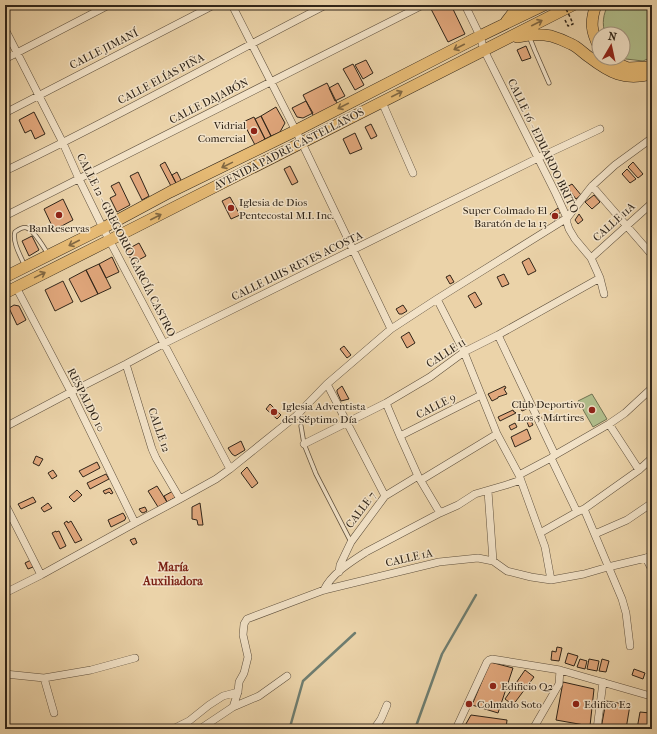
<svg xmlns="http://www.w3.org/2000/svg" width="657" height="734" viewBox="0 0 657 734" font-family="'IM FELL French Canon',serif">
<rect width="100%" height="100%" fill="#ebd3a9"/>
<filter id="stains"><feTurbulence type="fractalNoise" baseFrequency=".005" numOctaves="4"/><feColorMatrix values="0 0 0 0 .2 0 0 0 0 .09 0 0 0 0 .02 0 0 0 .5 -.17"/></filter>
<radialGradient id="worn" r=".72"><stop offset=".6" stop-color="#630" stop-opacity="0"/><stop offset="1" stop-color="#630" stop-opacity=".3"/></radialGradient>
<!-- green -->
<path fill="#b1be8c" stroke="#707252" d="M608,5H652V57L643,61L626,59L623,58V34H605C602,23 603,15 608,5Z
M592,394L607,419L593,427L578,401Z"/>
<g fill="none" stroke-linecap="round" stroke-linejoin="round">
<!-- stream -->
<path stroke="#6e7d70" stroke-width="2.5" d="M286,729L290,727L303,681L355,633
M415,729L442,654L476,595"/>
</g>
<!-- building -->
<path fill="#e1a77c" stroke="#302519" d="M438,5H451L465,34L448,42L431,9Z
M526,46L531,58L522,61L517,50Z
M366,60L373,73L363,79L355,65Z
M353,64L364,85L355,90L343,69Z
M327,83L338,105L314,117L303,95Z
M338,83L345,96L335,101L329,88Z
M306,101L313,113L303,118L297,117L292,108Z
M276,107L285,123L280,132L271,136L261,116Z
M34,112L45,134L35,139L31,130L25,133L19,120Z
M261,116L271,136L265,139L255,119Z
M254,117L265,139L255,145L243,122Z
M371,124L377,136L371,139L365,127Z
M355,133L362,149L350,154L343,139Z
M165,162L177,185L172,188L160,165Z
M633,162L643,174L638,178L628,167Z
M290,166L298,182L292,185L284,169Z
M627,169L636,179L630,183L622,174Z
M138,172L149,196L142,200L130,176Z
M177,172L182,182L177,185L172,175Z
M119,182L130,205L117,212L110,198L116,195L111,186Z
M572,184L581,195L576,199L567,187Z
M594,195L600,202L592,209L585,202Z
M230,197L240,215L231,219L222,201Z
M63,199L73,220L54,230L44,209Z
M558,208L561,212L558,214L560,217L555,221L550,214Z
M579,214L583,220L578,224L575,220Z
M32,236L39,250L29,256L22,241Z
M139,243L146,256L133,263L126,250Z
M112,257L119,272L106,278L99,264Z
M529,258L536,271L528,275L522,262Z
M99,264L111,288L98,294L86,270Z
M86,270L98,294L81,302L69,279Z
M504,274L509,284L502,287L497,277Z
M450,275L454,282L450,284L446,277Z
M63,281L73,302L55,311L45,290Z
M475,292L482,304L475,308L468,296Z
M14,305L19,306L26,320L17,325L9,308Z
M403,305L407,311L402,314H399L396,309Z
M409,332L415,343L407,348L401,337Z
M344,346L351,355L347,358L340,349Z
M342,386L349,399L341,401L337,392V390Z
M505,386L506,388L504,389L507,394L498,397V398L492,401L488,394Z
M525,400L531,407L522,411L518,404L526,401Z
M270,404L281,415L277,419L266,409Z
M513,410L514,412H515L516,413L500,421L498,417Z
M306,416L308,420L302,423L300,420Z
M527,416L529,420L530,419L533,425L529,427L525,417Z
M515,423L517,427L511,430L509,426Z
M527,429L531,439L515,447L511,437Z
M241,441L245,450L235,456L232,454L228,448Z
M36,456L43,459L39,466L33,463Z
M97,462L100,468L83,477L79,471Z
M247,467L258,483L252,488L241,473Z
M53,470L57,476L52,479L48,473Z
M106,474L109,479L90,489L87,483Z
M157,486L167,502L158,507L148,491Z
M110,488L113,493L111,494L109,492L105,494L103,491Z
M77,490L82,495L74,502L69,497Z
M173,491L176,497L167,502L164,496Z
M33,497L36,502L21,509L18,504Z
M48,503L52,508L44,512L41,508Z
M200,503L203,525H198L197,520L192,519V507Z
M145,507L147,511L143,513L141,512L139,509Z
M123,513L126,518L125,519V520L111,527L108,520Z
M67,521L68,523L71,521L82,540L75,543L64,523Z
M56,531V532L59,531L66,546L60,549L52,533Z
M135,538L137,543L133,545L130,540Z
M31,560L33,563V567L28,569L25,563Z
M557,647L562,648L559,661L551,660L552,651L556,652Z
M568,653L578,656L574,666L565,663Z
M580,659L587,661L585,669L577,667Z
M589,659L599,661L597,671L587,669Z
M602,659L609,661L606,672L599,671Z
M490,662L513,668L498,713L472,705Z
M634,669L645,673L643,679L632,675Z
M525,670L534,677L513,705L505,699Z
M563,682L594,689L590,726L556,720Z
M606,701L630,705L626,729H601Z
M640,712L650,713L647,729H637Z
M471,715L507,720L506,729H463Z
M538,724L565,729H536Z"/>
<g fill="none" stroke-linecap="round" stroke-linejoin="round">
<!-- lane casing -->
<g stroke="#5f503d" stroke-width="5">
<path id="lane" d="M529,36L535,51L549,83
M25,266C21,257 12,242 15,232C18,230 23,226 27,228C34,230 44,248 48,254
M301,426L304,444L316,474L351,542"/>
</g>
<!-- street casing -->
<g stroke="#5f503d" stroke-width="8">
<path id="street" d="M232,5L302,143L391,329
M465,5L480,36L484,50L556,194L567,218V223L569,229L575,239L591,258L600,278L604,294
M5,6L8,5
M5,29L63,143L79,179L103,228L230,469
M5,59L109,5
M382,102L413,173
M5,113L214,5
M5,171C114,119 219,60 326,5
M592,186L652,255
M5,216L423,5
M591,258L652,203
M16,287L71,392L135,523
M437,299L464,352L497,434L519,475L545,547L551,580
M498,335L555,455
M126,364L152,449L156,458L180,499
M327,384L385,496
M386,403L400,436L418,476L440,513
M609,424L639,470
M5,427L71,392L126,364L163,344L538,158L600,129
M400,436L481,395
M304,444L386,403L430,377L464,352L498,335L600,278
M551,458L577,512
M519,475L551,458L555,455L609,424L625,413L652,388
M421,480L497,434
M488,491L493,561
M5,504L41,575
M584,509L622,599L626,613L630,646
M540,533L577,512L584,509L639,470L652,458
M595,534L627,520L652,503
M646,558L652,570
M339,572L340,565L351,542L385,496L418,476
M324,590C331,574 352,561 366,552L440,513L458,505L475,494L506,485L521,480
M5,593L41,575L135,523L180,499L216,479L230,469L296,416L327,384L391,329L437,299L567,218L592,186L615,165L652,138
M5,674L44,678L91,670L135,658
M44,678L54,713
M233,707L259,696L287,676
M173,729L189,721L209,705L223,696L238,692
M200,729L233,707L238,692L239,682L244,673L248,657L243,635L244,624L247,619L324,590L439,562L478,558L493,561L507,571L531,577L551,580L584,574L608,567L646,558L652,555
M374,729L381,719L387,705
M456,729L487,662L489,660L492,659L560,670L647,695
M533,729L559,684L560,670
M597,729L603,682"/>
</g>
<!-- primary casing -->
<g stroke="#302519" stroke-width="12">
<path id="primary" d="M596,5C590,22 591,31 599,47
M506,22L519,5
M517,37C527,35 541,34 551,36C558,38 565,41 571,44C578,47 583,53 589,57C610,73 624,81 652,74
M608,58L609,60L628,68L647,67L652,65
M5,277L103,228L170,192L295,131L480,36L544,5
M5,293L110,240L573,5"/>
</g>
<!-- path -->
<path stroke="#302519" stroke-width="1.5" stroke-dasharray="3 2" stroke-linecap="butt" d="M565,20L568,26L573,24L570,17"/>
<!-- lane -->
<use href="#lane" stroke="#f2e2c7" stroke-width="3.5"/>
<!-- street -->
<use href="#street" stroke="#f2e2c7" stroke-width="7"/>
<!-- primary -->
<use href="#primary" stroke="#e6ba74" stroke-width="11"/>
<!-- path-bridge -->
<path stroke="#302519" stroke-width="1.5" stroke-dasharray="3 2" stroke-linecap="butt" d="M564,5L570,17"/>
</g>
<!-- one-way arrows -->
<defs><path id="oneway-shaft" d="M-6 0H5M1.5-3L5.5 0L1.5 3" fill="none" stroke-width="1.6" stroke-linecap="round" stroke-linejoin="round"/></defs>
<g stroke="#826842">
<use href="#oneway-shaft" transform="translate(537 23) rotate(-27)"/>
<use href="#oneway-shaft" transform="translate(459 47) rotate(153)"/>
<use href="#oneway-shaft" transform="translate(397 94) rotate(-27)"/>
<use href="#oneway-shaft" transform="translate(343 106) rotate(153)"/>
<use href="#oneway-shaft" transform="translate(227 165) rotate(154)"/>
<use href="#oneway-shaft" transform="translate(156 217) rotate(-27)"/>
<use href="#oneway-shaft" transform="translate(74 243) rotate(153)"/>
<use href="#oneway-shaft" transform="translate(40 275) rotate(-26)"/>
</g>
<!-- markers -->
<g fill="#8f2418" stroke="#f2e2c7" stroke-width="1.5">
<circle cx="254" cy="131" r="4"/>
<circle cx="231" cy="208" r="4"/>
<circle cx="59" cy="215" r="4"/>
<circle cx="555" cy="216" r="4"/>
<circle cx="592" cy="410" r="4"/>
<circle cx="274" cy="412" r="4"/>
<circle cx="493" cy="686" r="4"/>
<circle cx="469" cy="704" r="4"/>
<circle cx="576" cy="704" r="4"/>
</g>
<g text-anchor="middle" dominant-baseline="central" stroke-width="3" stroke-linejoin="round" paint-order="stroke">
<!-- street labels -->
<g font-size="11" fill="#302519" stroke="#f2e2c7">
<text transform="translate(104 49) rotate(-27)">CALLE JIMANÍ</text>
<text transform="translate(161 79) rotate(-28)">CALLE ELÍAS PIÑA</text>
<text transform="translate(209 101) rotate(-27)">CALLE DAJABÓN</text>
<text transform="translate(543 146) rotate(64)">CALLE 16 - EDUARDO BRITO</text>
<text transform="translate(289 149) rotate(-27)">AVENIDA PADRE CASTELLANOS</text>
<text transform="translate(614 222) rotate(-42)">CALLE 11A</text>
<text transform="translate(126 245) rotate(63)">CALLE 12 - GREGORIO GARCÍA CASTRO</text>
<text transform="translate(297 266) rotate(-26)">CALLE LUIS REYES ACOSTA</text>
<text transform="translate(446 353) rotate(-33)">CALLE 11</text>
<text transform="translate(86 400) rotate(63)">RESPALDO 10</text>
<text transform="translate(436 406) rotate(-27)">CALLE 9</text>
<text transform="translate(159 430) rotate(71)">CALLE 12</text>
<text transform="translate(361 510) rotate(-53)">CALLE 7</text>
<text transform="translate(409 558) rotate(-13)">CALLE 1A</text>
</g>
<!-- poi labels -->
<g font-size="11" fill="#302519" stroke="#f2e2c7" text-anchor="start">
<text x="246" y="125" text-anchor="end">Vidrial<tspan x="246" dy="13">Comercial</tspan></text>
<text x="239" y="202">Iglesia de Dios<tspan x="239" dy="13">Pentecostal M.I. Inc.</tspan></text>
<text x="547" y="210" text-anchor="end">Super Colmado El<tspan x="547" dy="13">Baratón de la 13</tspan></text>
<text x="59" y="228" text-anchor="middle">BanReservas</text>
<text x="584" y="404" text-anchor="end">Club Deportivo<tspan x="584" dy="13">Los 5 Mártires</tspan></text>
<text x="282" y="406">Iglesia Adventista<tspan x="282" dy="13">del Séptimo Día</tspan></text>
<text x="501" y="686">Edificio Q2</text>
<text x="477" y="704">Colmado Soto</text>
<text x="584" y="704">Edifico E2</text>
</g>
<!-- neighbourhood labels -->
<g font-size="12" font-weight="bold" fill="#7a1f14" stroke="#f2e2c7">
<text x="173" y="567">María<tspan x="173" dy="14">Auxiliadora</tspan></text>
</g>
</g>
<!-- margin -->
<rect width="657" height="734" fill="none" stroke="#ebd3a9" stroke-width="20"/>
<rect x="6" y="6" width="645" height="722" fill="none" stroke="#302519" stroke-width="2"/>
<rect x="10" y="10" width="637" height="714" fill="none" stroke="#302519"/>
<!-- north arrow -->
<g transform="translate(611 46) rotate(9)"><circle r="19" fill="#f2e2c7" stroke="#a49681"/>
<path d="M0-3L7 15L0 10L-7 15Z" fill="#8f2418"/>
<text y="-6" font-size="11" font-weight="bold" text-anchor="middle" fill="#302519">N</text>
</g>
<rect width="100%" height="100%" filter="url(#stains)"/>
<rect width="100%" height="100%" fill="url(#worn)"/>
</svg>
